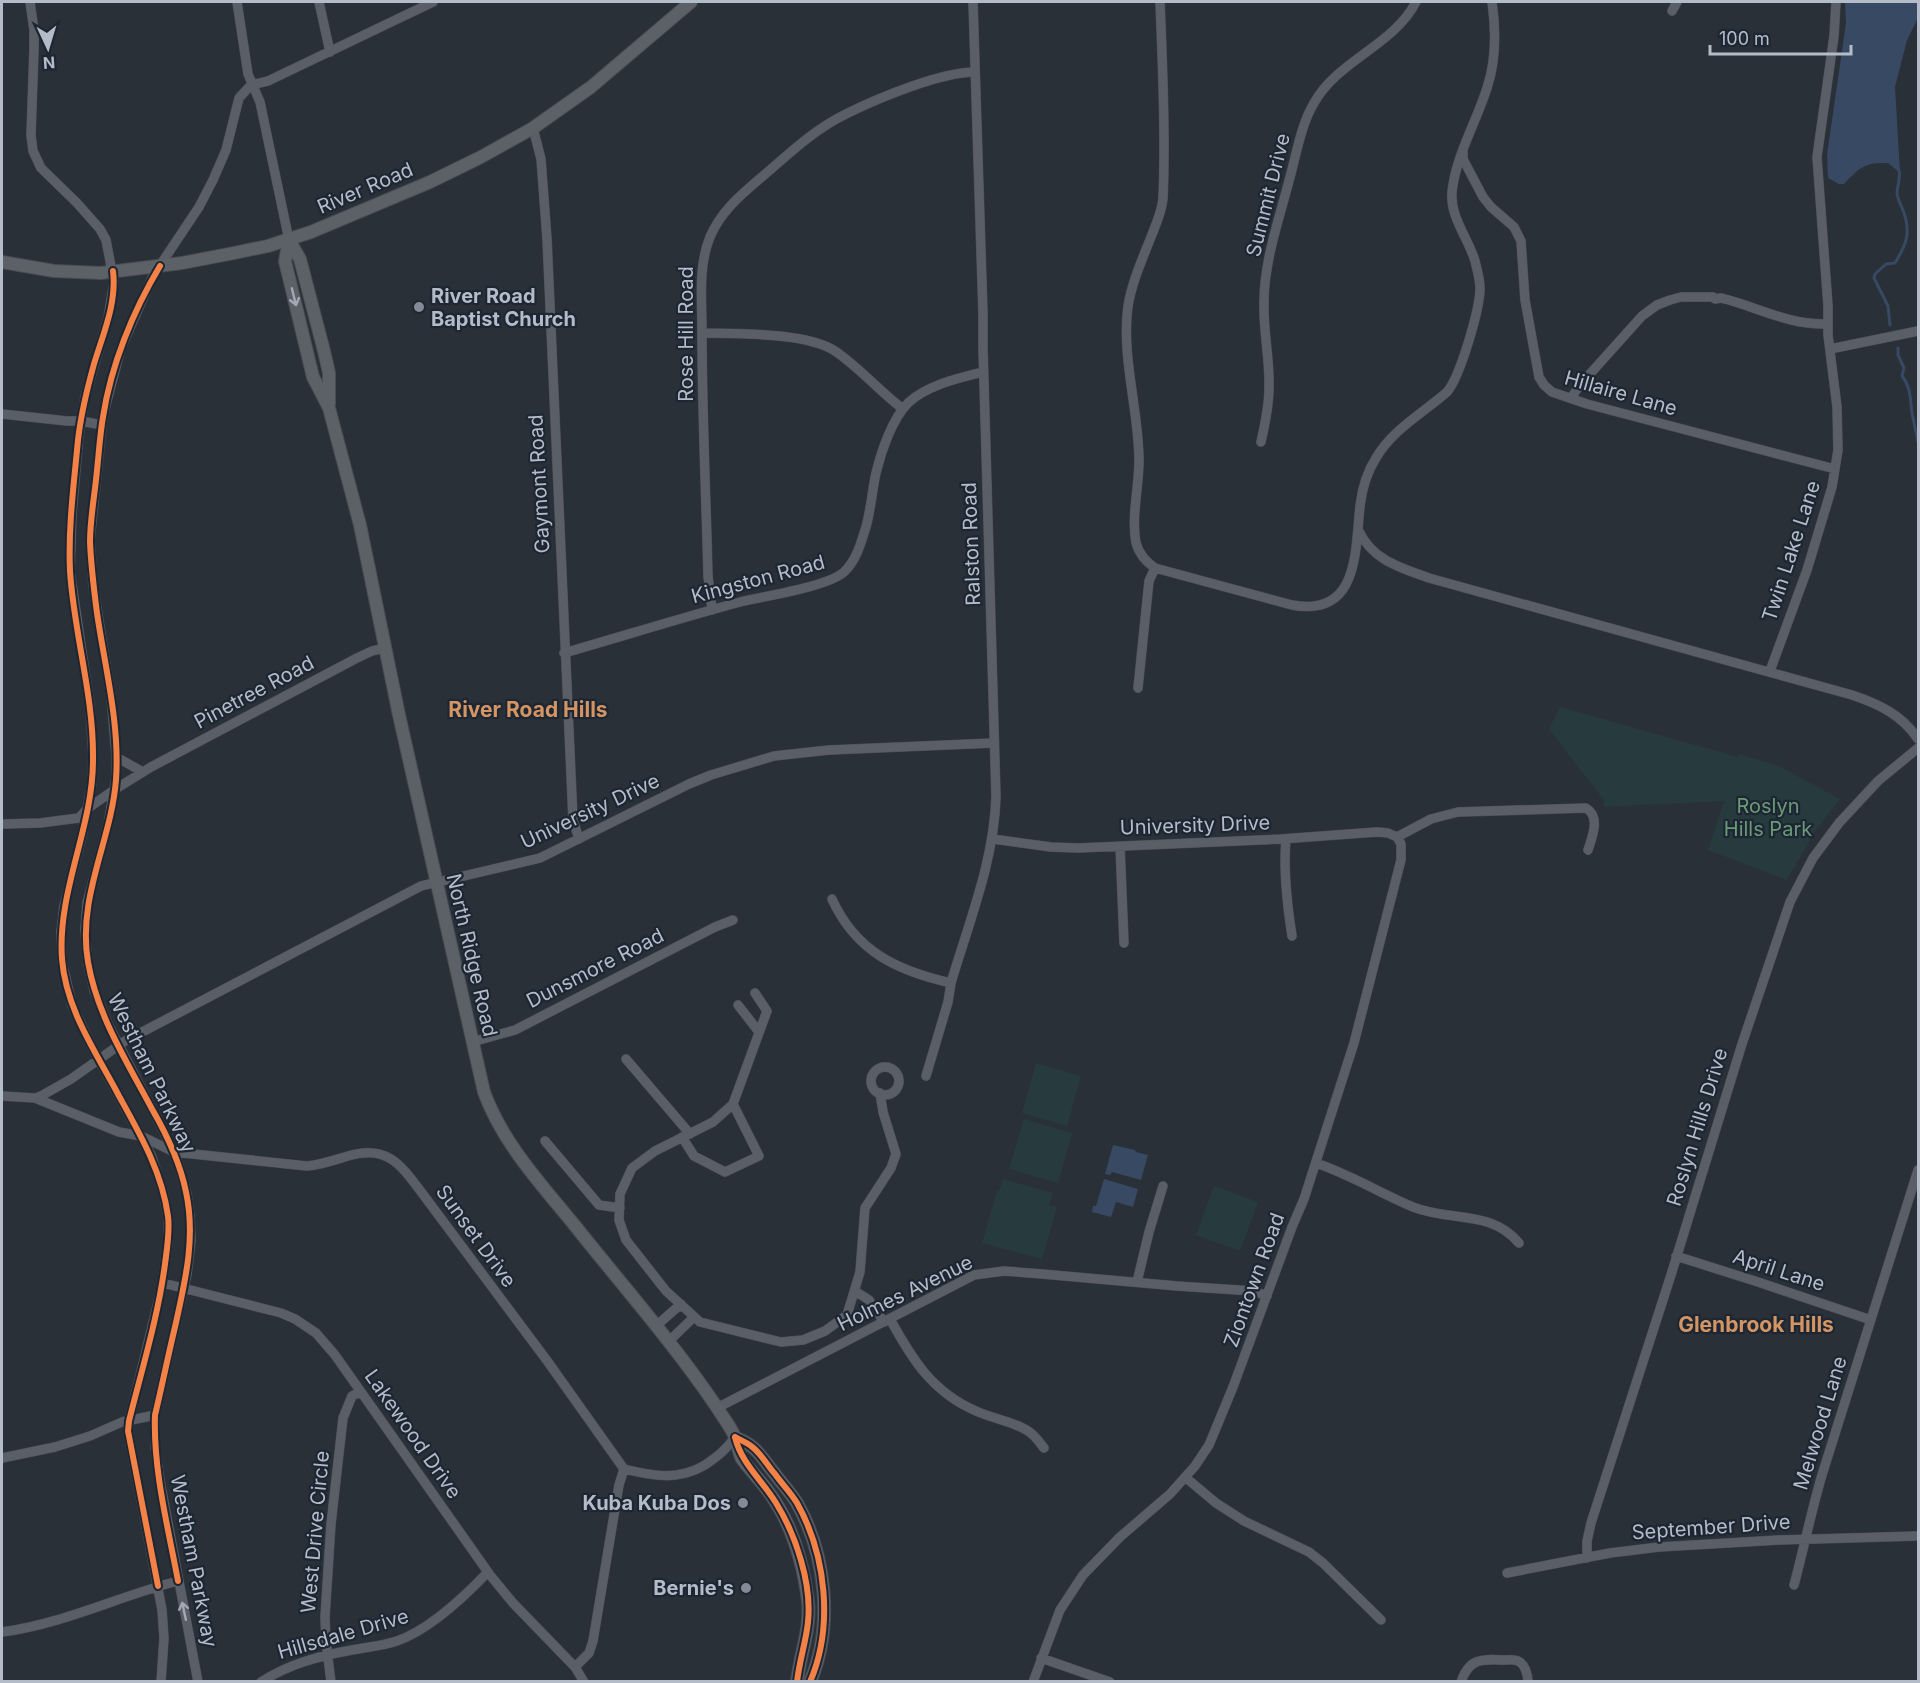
<svg xmlns="http://www.w3.org/2000/svg" width="1920" height="1683" viewBox="0 0 1920 1683" font-family="Inter,sans-serif">
<rect width="100%" height="100%" fill="#2a3038"/>
<!-- green -->
<path fill="#273a3e" d="M1560,707L1738,757L1739,754L1779,766L1840,799L1815,831L1787,880L1708,850L1724,801L1604,807V800L1549,729Z
M1036,1063L1081,1076L1067,1126L1022,1113Z
M1024,1119L1072,1133L1058,1183L1009,1169Z
M1003,1179L1053,1193L1049,1205L1057,1207L1042,1259L982,1243L997,1191H999Z
M1214,1186L1258,1202L1240,1251L1196,1235Z"/>
<!-- water -->
<path fill="#384963" d="M1845,2H1917V20L1907,40L1895,87L1900,173L1888,163C1865,162 1860,167 1844,184H1839L1828,178L1827,155L1846,23Z
M1113,1145L1135,1150L1136,1152L1148,1155L1141,1180L1112,1172L1110,1175L1105,1174Z
M1104,1179L1138,1189L1133,1207L1116,1202L1111,1217L1092,1212L1093,1206H1096Z"/>
<g fill="none" stroke-linecap="round" stroke-linejoin="round">
<!-- stream -->
<path stroke="#384963" stroke-width="3" d="M1890,325L1888,306L1874,278L1875,274L1886,264L1895,263C1906,245 1911,234 1904,213C1902,207 1898,200 1897,194C1897,185 1901,178 1899,170
M1898,348V355L1904,368L1902,376C1911,387 1910,399 1912,413C1914,423 1916,432 1918,442"/>
<!-- minor casing -->
<g stroke="#484c53" stroke-width="10">
<path id="minor" d="M30,2L34,30V49L31,135L33,151L41,168L77,203L100,229L106,240L114,282L108,318L85,397L79,435L72,513L70,571L90,706L93,757L92,783L82,836L64,906L61,932L62,961L72,1005L92,1047L152,1157L164,1195L168,1217V1241L162,1286L129,1421L128,1431L162,1610L164,1638L161,1682
M237,2L248,74L260,102L289,240
M319,2L330,52
M1160,2C1162,49 1164,96 1164,143C1164,161 1164,179 1163,198C1162,212 1156,224 1151,237C1142,260 1132,282 1128,306C1121,356 1139,411 1139,461C1139,487 1131,517 1136,543C1139,554 1146,562 1155,568L1292,605C1359,617 1355,552 1360,506C1362,489 1367,472 1376,458C1392,430 1423,413 1447,392C1460,377 1480,309 1480,288C1480,280 1477,269 1475,261C1468,237 1450,218 1452,192C1456,155 1476,123 1487,88C1496,61 1496,30 1492,2
M1672,11L1677,2
M533,128L541,159L547,239L573,820L579,839
M1463,152V159L1483,197L1491,207L1514,227L1521,241L1525,300L1539,377L1544,385L1552,392L1587,404L1835,469
M702,333C737,334 806,332 835,351C860,368 879,391 903,409
M1830,349L1918,331
M1571,398L1580,385L1642,316L1657,305L1670,300L1681,297H1713L1715,299L1721,298C1759,307 1786,325 1828,324
M2,414L67,421H81L102,425
M1261,442C1265,424 1269,407 1269,388C1270,359 1263,331 1264,302C1264,260 1280,217 1290,177C1297,152 1301,125 1314,103C1338,60 1393,46 1416,2
M1359,531C1372,560 1401,568 1429,578L1852,695C1879,704 1902,715 1918,739
M712,610L708,576C706,494 702,413 702,331C702,300 698,266 710,237C722,208 747,190 770,170C794,149 817,128 846,114C878,98 941,72 975,72
M564,653C623,636 681,618 740,602C765,596 827,587 844,572C857,560 861,542 866,527C871,509 872,491 876,473C881,452 892,419 908,403C927,385 959,378 983,372
M1770,671L1807,570L1832,487L1838,450L1837,407L1828,335V306L1817,157L1834,36L1836,2
M1138,688L1149,581L1155,568
M116,757L143,772
M2,824L40,823L79,818L87,809L114,790L151,767L357,658L372,651L385,648
M1397,837L1431,819L1458,812L1586,808C1601,817 1592,837 1588,850
M993,839L1051,847L1078,848L1281,839L1377,832L1388,833L1397,837
M1286,839C1283,871 1287,904 1292,936
M1120,846L1124,943
M832,899C856,952 898,971 951,983
M755,993L767,1011L733,1104L713,1122L655,1151L632,1168L620,1194L619,1220L626,1240L666,1291L700,1322L781,1342L803,1340L825,1331L847,1315L860,1272L865,1208L891,1168L896,1154L883,1112L880,1093
M738,1005L759,1032
M472,1042L515,1030L715,927L733,920
M626,1059L690,1134
M871 1081a14 14 0 1 1 28 0a14 14 0 1 1-28 0Z
M926,1076L948,1002L951,983C969,922 994,861 996,797L983,348V314L973,2
M2,1096L35,1098L41,1096L71,1079L125,1041L421,886L540,858L689,784L711,775L774,756L829,750L994,743
M35,1098L119,1132L141,1136L174,1152L307,1166C321,1165 334,1160 348,1156C387,1144 401,1165 422,1193L548,1362L624,1469
M682,1137L694,1156L725,1172L759,1156L733,1104
M545,1141L599,1205L620,1208
M1316,1163C1351,1175 1380,1193 1413,1207C1450,1222 1490,1209 1519,1243
M1676,1256L1758,1282L1871,1320
M1137,1282L1149,1232L1163,1186
M163,1283L281,1313L295,1319L316,1333L335,1355L490,1575L513,1603L575,1667L584,1682
M855,1291L869,1300L884,1322
M890,1319C912,1359 932,1392 976,1411C993,1419 1013,1421 1028,1431C1035,1435 1039,1442 1044,1448
M656,1326L681,1304
M668,1342L694,1317
M717,1408L974,1275L1004,1271L1042,1274L1177,1286L1253,1291L1267,1296
M2,1458L55,1447L90,1436L122,1422L155,1415
M624,1469C653,1476 678,1481 705,1465C718,1456 726,1450 735,1437
M1185,1477L1216,1503L1244,1521L1309,1552L1323,1563L1381,1620
M1587,1558V1541L1591,1523L1671,1275L1742,1044L1790,902L1813,858L1839,823L1878,781L1918,748
M1507,1573L1610,1553L1659,1547L1779,1540L1918,1536
M1794,1585C1804,1548 1811,1512 1822,1475L1918,1170
M2,1632C63,1624 119,1596 178,1581
M1041,1658L1110,1682
M575,1667L589,1653L593,1641L619,1485L624,1469
M198,1682L160,1481L155,1447V1415L187,1274L191,1241L190,1216L187,1194L178,1163L163,1130L108,1024L94,990L88,964L85,929L87,903L108,825L116,778V755L111,696L93,584L90,540L103,416L121,348L153,276L199,207L213,180L226,150L239,98L251,85L268,81L433,2
M261,1682C289,1664 319,1656 352,1650C367,1647 382,1646 397,1641C429,1630 465,1596 488,1572
M331,1682L326,1642L325,1617L331,1524L343,1418L352,1396L360,1392
M1033,1682L1060,1610L1083,1575L1120,1537L1170,1494L1195,1466L1209,1445L1233,1387L1292,1227L1304,1199L1354,1043L1401,860V844L1397,837
M1461,1682C1469,1658 1482,1659 1503,1660C1507,1660 1514,1659 1518,1661C1525,1664 1528,1675 1528,1682"/>
</g>
<!-- major casing -->
<g stroke="#484c55" stroke-width="14">
<path id="major" d="M289,240L285,261L313,377L329,408L360,525L399,715L484,1092C503,1144 542,1185 576,1227C623,1286 674,1344 716,1406C722,1416 731,1427 735,1437C738,1444 738,1452 742,1459C750,1470 760,1480 768,1491C792,1523 803,1561 808,1601C811,1629 800,1654 797,1682
M289,240L300,259L324,351L329,373V404
M2,262L54,271L101,273L182,263L234,253L268,246L311,232L430,182L481,157L533,128L591,87L691,2
M735,1437C740,1440 746,1442 751,1446C761,1453 767,1465 775,1474C782,1484 791,1493 797,1503C826,1555 834,1626 810,1682"/>
</g>
<!-- minor -->
<use href="#minor" stroke="#5a5e66" stroke-width="9"/>
<!-- major -->
<use href="#major" stroke="#5c6168" stroke-width="12"/>
<!-- cycleway casing -->
<g stroke="#1d2633" stroke-width="10">
<path id="cycleway" d="M160,266C133,311 111,365 103,417C100,434 99,452 97,470C95,494 90,518 90,542C91,565 94,590 97,613C105,668 120,724 116,780C111,842 77,897 88,962C97,1015 127,1062 152,1109C167,1135 180,1162 186,1192C196,1238 185,1282 175,1327C168,1356 162,1386 155,1415C153,1470 168,1527 178,1581
M113,271C117,303 103,334 94,364C87,389 81,414 78,440C74,483 68,527 70,571C74,634 94,696 93,760C93,828 57,891 62,959C66,1010 96,1052 119,1096C140,1134 162,1172 168,1216C170,1232 167,1248 165,1264C158,1317 142,1369 129,1421L128,1431L158,1586
M735,1437C740,1440 746,1442 751,1446C761,1453 767,1465 775,1474C782,1484 791,1493 797,1503C826,1555 834,1626 810,1682
M735,1437C741,1463 762,1480 776,1503C796,1535 812,1584 808,1622C806,1642 799,1662 797,1682"/>
</g>
<!-- cycleway -->
<use href="#cycleway" stroke="#f48246" stroke-width="6"/>
</g>
<!-- one-way arrows -->
<defs><path id="oneway-shaft" d="M-6 0H5M1.5-3L5.5 0L1.5 3" fill="none" stroke-width="1.6" stroke-linecap="round" stroke-linejoin="round" transform="scale(1.5)"/></defs>
<use stroke="#a2aab6" href="#oneway-shaft" transform="translate(294 297) rotate(76)"/>
<use stroke="#a2a9b5" href="#oneway-shaft" transform="translate(184 1611) rotate(-102)"/>
<!-- markers -->
<g fill="#848b96" stroke="#1d2633" stroke-width="2">
<circle cx="419" cy="307" r="6"/>
<circle cx="743" cy="1503" r="6"/>
<circle cx="746" cy="1588" r="6"/>
</g>
<g text-anchor="middle" dominant-baseline="central" stroke-width="4.5" stroke-linejoin="round" paint-order="stroke">
<!-- street labels -->
<g font-size="20" fill="#b4bcc9" stroke="#1d2633">
<text transform="translate(365 188) rotate(-23)">River Road</text>
<text transform="translate(1268 195) rotate(-76)">Summit Drive</text>
<text transform="translate(686 334) rotate(-90)">Rose Hill Road</text>
<text transform="translate(1621 393) rotate(16)">Hillaire Lane</text>
<text transform="translate(539 484) rotate(-93)">Gaymont Road</text>
<text transform="translate(971 544) rotate(-92)">Ralston Road</text>
<text transform="translate(1791 551) rotate(-72)">Twin Lake Lane</text>
<text transform="translate(758 579) rotate(-15)">Kingston Road</text>
<text transform="translate(254 692) rotate(-28)">Pinetree Road</text>
<text transform="translate(590 811) rotate(-25)">University Drive</text>
<text transform="translate(1195 825) rotate(-2)">University Drive</text>
<text transform="translate(472 955) rotate(77)">North Ridge Road</text>
<text transform="translate(595 968) rotate(-27)">Dunsmore Road</text>
<text transform="translate(152 1073) rotate(64)">Westham Parkway</text>
<text transform="translate(1697 1127) rotate(-73)">Roslyn Hills Drive</text>
<text transform="translate(476 1236) rotate(54)">Sunset Drive</text>
<text transform="translate(1779 1270) rotate(18)">April Lane</text>
<text transform="translate(1254 1280) rotate(-70)">Ziontown Road</text>
<text transform="translate(905 1293) rotate(-26)">Holmes Avenue</text>
<text transform="translate(1820 1423) rotate(-73)">Melwood Lane</text>
<text transform="translate(413 1434) rotate(55)">Lakewood Drive</text>
<text transform="translate(1711 1527) rotate(-4)">September Drive</text>
<text transform="translate(315 1532) rotate(-85)">West Drive Circle</text>
<text transform="translate(194 1561) rotate(79)">Westham Parkway</text>
<text transform="translate(343 1634) rotate(-16)">Hillsdale Drive</text>
</g>
<!-- poi labels -->
<g font-size="20" font-weight="bold" fill="#b4bcc9" stroke="#1d2633" text-anchor="end">
<text x="431" y="296" text-anchor="start">River Road<tspan x="431" dy="23">Baptist Church</tspan></text>
<text x="731" y="1503">Kuba Kuba Dos</text>
<text x="734" y="1588">Bernie's</text>
</g>
<!-- park labels -->
<g font-size="20" fill="#6b9a76" stroke="#1d2633">
<text x="1768" y="806">Roslyn<tspan x="1768" dy="23">Hills Park</tspan></text>
</g>
<!-- neighbourhood labels -->
<g font-size="21" font-weight="bold" fill="#d59563" stroke="#1d2633">
<text x="528" y="709">River Road Hills</text>
<text x="1756" y="1324">Glenbrook Hills</text>
</g>
</g>
<!-- border -->
<rect width="1920" height="1683" fill="none" stroke="#b4bcc9" stroke-width="6"/>
<!-- north arrow -->
<g transform="translate(48 48) rotate(176)" stroke="#1d2633" stroke-width="4.5" paint-order="stroke">
<path d="M0-4.5L10 22L0 15L-10 22Z" fill="#b4bcc9"/>
<text y="-9" font-size="16" font-weight="bold" text-anchor="middle" fill="#b4bcc9">N</text>
</g>
<!-- scale -->
<path d="M1710 45v9h141v-9" fill="none" stroke="#b4bcc9" stroke-width="3"/>
<text x="1719" y="45" font-size="18" fill="#b4bcc9" stroke="#1d2633" stroke-width="4.5" paint-order="stroke">100 m</text>
</svg>
